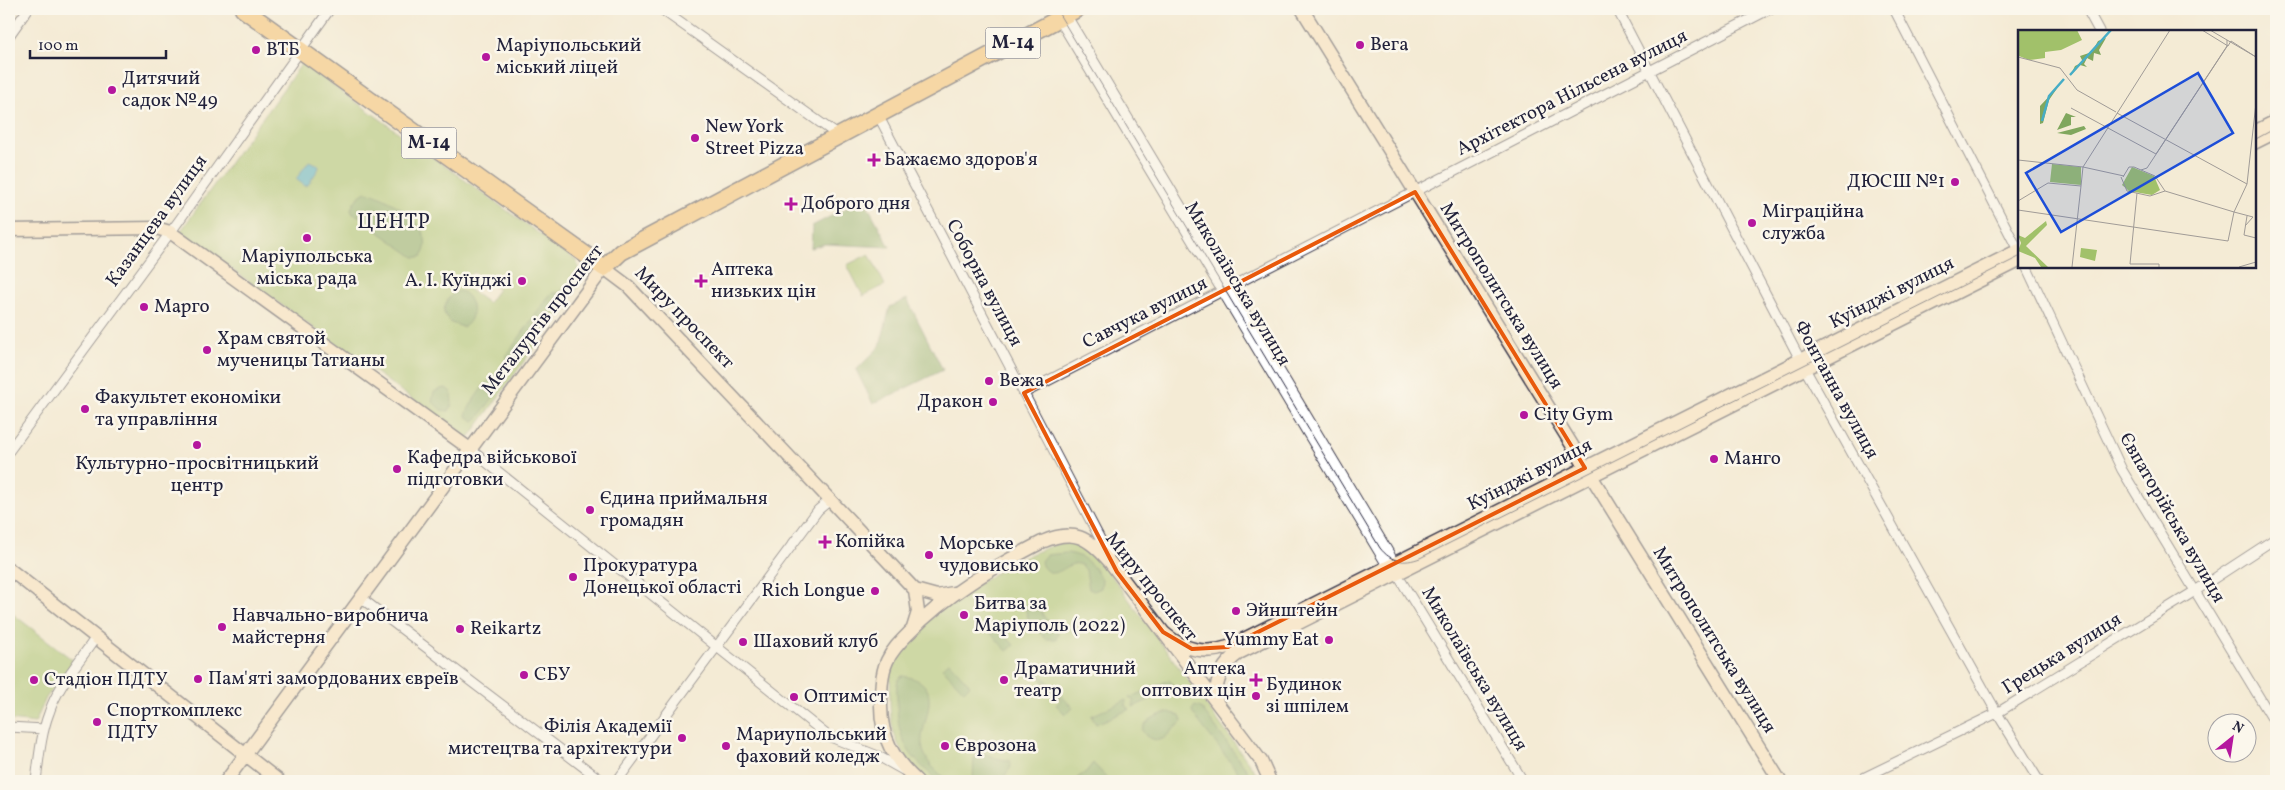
<svg xmlns="http://www.w3.org/2000/svg" width="2285" height="790" viewBox="0 0 2285 790" font-family="Vollkorn,serif">
<rect width="100%" height="100%" fill="#fbf7ec"/>
<filter id="ink" filterUnits="userSpaceOnUse"><feTurbulence type="fractalNoise" baseFrequency=".02" numOctaves="2"/><feDisplacementMap in="SourceGraphic" scale="10" xChannelSelector="R" yChannelSelector="G"/><feConvolveMatrix kernelMatrix="1 2 1 2 8 2 1 2 1" color-interpolation-filters="sRGB"/></filter>
<filter id="wash" filterUnits="userSpaceOnUse"><feTurbulence type="fractalNoise" baseFrequency=".0096" numOctaves="4" result="noise"/><feDisplacementMap in="SourceGraphic" scale="20" xChannelSelector="R" yChannelSelector="G"/><feGaussianBlur stdDeviation="1.12" result="paint"/><feColorMatrix in="noise" values="0 0 0 0 0 0 0 0 0 0 0 0 0 0 0 0 0 1.4 0 .05"/><feComposite in="paint" operator="in"/></filter>
<g filter="url(#wash)">
<rect width="100%" height="100%" fill="#f4ebd5"/>
<!-- green -->
<path fill="#a1c16a" stroke="#627252" fill-rule="evenodd" d="M302,63L577,261L580,279L577,288L468,439L180,232ZM473,272L498,289L488,303L463,285Z
M869,254L885,285L863,296L847,265Z
M1065,542C1082,545 1092,551 1103,564L1262,781H928C897,754 889,733 890,691C891,682 889,671 893,661C911,621 1022,550 1065,542Z
M9,611L74,661L46,698L35,723L9,720Z"/>
<!-- forest -->
<path fill="#80a75e" stroke="#51644c" d="M366,192C389,197 441,229 421,257H414L380,233L368,219L353,214L351,210C353,202 359,195 366,192Z
M864,199L890,247L824,244L811,248L812,226Z
M567,286L571,289L568,295L523,356L514,364L508,362L506,356L548,297L553,293H559Z
M460,291C474,296 478,320 463,327L451,323L444,313C444,303 450,293 460,291Z
M907,299L943,370L873,404L856,370L880,346L890,307Z
M498,373L503,377L501,387L478,418L474,421L466,416C467,407 489,376 498,373Z
M441,389L446,388L451,392L452,404L449,411L441,410L432,401L434,392Z
M1067,553C1085,555 1093,565 1102,580L1101,588L1094,591L1089,589L1086,570C1076,556 1066,569 1055,573C1047,572 1042,569 1041,561L1046,555Z
M1030,602L1038,605L1044,617L1057,629L1058,634L1056,639H1046C1037,631 1024,618 1026,606Z
M992,622L1014,645L1007,651L986,628Z
M949,662L970,685L964,691L942,668Z
M1037,670L1073,708L1066,715L1056,705L1061,700L1035,672Z
M902,676C950,682 919,722 922,745C924,761 937,773 949,781H938C906,753 897,741 897,697C897,689 895,681 902,676Z
M1169,680L1175,688L1133,707L1134,701L1129,698Z
M1126,700L1125,706L1130,709L1096,724L1091,716Z
M1195,706L1201,708L1255,781H1245L1193,714L1192,710Z
M1169,712L1180,716L1182,721L1180,724C1166,732 1166,747 1146,736L1142,730C1145,719 1159,715 1169,712Z
M981,752L996,758L1010,761L1011,767L1001,781H973L974,758Z
M1093,763L1110,781H1080L1077,778L1086,772Z"/>
<!-- water -->
<path fill="#46adc6" stroke="#346880" d="M309,161L318,165L319,168L308,185L305,186L296,179Z"/>
</g>
<g filter="url(#ink)">
<g fill="none" stroke-linecap="round" stroke-linejoin="round">
<!-- street casing -->
<g stroke="#424052" stroke-width="11">
<path id="street" d="M661,9L839,136
M1053,9L1388,567L1397,574L1523,781
M1617,9L1805,369L1997,713L2039,781
M1894,9L2019,252
M2087,9L2099,31
M1065,13L1389,553L1396,568
M9,36L28,9
M878,115L1109,556
M2026,266L2122,470L2276,725
M1024,393L1770,9
M470,449L828,736L878,756L903,770
M9,451L178,222L330,9
M361,598L602,781
M9,727L44,729
M36,781C39,758 41,734 49,713C58,685 80,661 96,637
M617,781L818,510L830,500
M1857,781L1997,713L2195,591L2276,538"/>
</g>
<!-- secondary casing -->
<g stroke="#424052" stroke-width="15">
<path id="secondary" d="M1302,9L1780,781
M2254,132L2276,121
M2254,143L2276,132
M9,230L156,228L170,232L470,449
M9,569L279,781
M913,628L918,612L915,590
M1163,632C1182,649 1204,655 1228,647L2019,250
M1217,703C1214,682 1222,665 1239,653L2019,261
M226,781L604,268L628,286L915,590L937,596L953,593
M917,781C894,760 881,738 881,706C881,691 881,674 887,661C892,650 900,642 908,634C946,594 994,567 1042,542C1074,528 1088,537 1110,562L1261,761L1270,781"/>
</g>
<!-- highway casing -->
<g stroke="#424052" stroke-width="19">
<path id="highway" d="M243,9L604,268L621,252L1077,9"/>
</g>
<!-- street -->
<use href="#street" stroke="#fff" stroke-width="9"/>
<!-- secondary -->
<use href="#secondary" stroke="#fce5c4" stroke-width="12"/>
<!-- highway -->
<use href="#highway" stroke="#f8bf6c" stroke-width="16"/>
<!-- tram -->
<path stroke="#22223b" stroke-width="1" d="M1056,9L1380,548C1391,562 1404,564 1420,558L2019,257
M2254,140L2276,128"/>
</g>
</g>
<!-- marked area -->
<path d="M0 0H2285V790H0ZM1415,192L1585,468L1228,647L1192,649L1163,632L1117,572L1024,393Z" fill="#f4ebd5" fill-opacity=".55" fill-rule="evenodd"/>
<path fill="none" stroke="#e8590c" stroke-width="4" stroke-linejoin="round" d="M1415,192L1585,468L1228,647L1192,649L1163,632L1117,572L1024,393Z"/>
<!-- markers -->
<g fill="#b5179e" stroke="#fbf7ec" stroke-width="2">
<circle cx="1360" cy="45" r="5"/>
<circle cx="256" cy="50" r="5"/>
<circle cx="486" cy="57" r="5"/>
<circle cx="112" cy="90" r="5"/>
<circle cx="695" cy="138" r="5"/>
<path d="M871.5 152.5h5v5h5v5h-5v5h-5v-5h-5v-5h5z"/>
<circle cx="1955" cy="182" r="5"/>
<path d="M788.5 196.5h5v5h5v5h-5v5h-5v-5h-5v-5h5z"/>
<circle cx="1752" cy="223" r="5"/>
<circle cx="307" cy="238" r="5"/>
<circle cx="522" cy="281" r="5"/>
<path d="M698.5 273.5h5v5h5v5h-5v5h-5v-5h-5v-5h5z"/>
<circle cx="144" cy="307" r="5"/>
<circle cx="207" cy="350" r="5"/>
<circle cx="989" cy="381" r="5"/>
<circle cx="993" cy="402" r="5"/>
<circle cx="85" cy="409" r="5"/>
<circle cx="1524" cy="415" r="5"/>
<circle cx="197" cy="445" r="5"/>
<circle cx="1714" cy="459" r="5"/>
<circle cx="397" cy="469" r="5"/>
<circle cx="590" cy="510" r="5"/>
<path d="M822.5 534.5h5v5h5v5h-5v5h-5v-5h-5v-5h5z"/>
<circle cx="929" cy="555" r="5"/>
<circle cx="573" cy="577" r="5"/>
<circle cx="875" cy="591" r="5"/>
<circle cx="1236" cy="611" r="5"/>
<circle cx="964" cy="615" r="5"/>
<circle cx="222" cy="627" r="5"/>
<circle cx="460" cy="629" r="5"/>
<circle cx="1329" cy="640" r="5"/>
<circle cx="743" cy="642" r="5"/>
<circle cx="524" cy="675" r="5"/>
<circle cx="198" cy="679" r="5"/>
<circle cx="34" cy="680" r="5"/>
<circle cx="1004" cy="680" r="5"/>
<path d="M1253.5 672.5h5v5h5v5h-5v5h-5v-5h-5v-5h5z"/>
<circle cx="1256" cy="696" r="5"/>
<circle cx="794" cy="697" r="5"/>
<circle cx="97" cy="722" r="5"/>
<circle cx="682" cy="738" r="5"/>
<circle cx="726" cy="746" r="5"/>
<circle cx="945" cy="746" r="5"/>
</g>
<g text-anchor="middle" dominant-baseline="central" stroke-width="5" stroke-linejoin="round" paint-order="stroke">
<!-- shield labels -->
<g fill="#fbf7ec" stroke="#636270" stroke-width="1">
<rect x="985.5" y="27.5" width="55" height="31" rx="4"/>
<rect x="401.5" y="127.5" width="55" height="31" rx="4"/>
</g>
<g font-size="18" font-weight="bold" fill="#22223b">
<text x="1013" y="43">М-14</text>
<text x="429" y="143">М-14</text>
</g>
<!-- poi labels -->
<g font-size="19" fill="#22223b" stroke="#fbf7ec" text-anchor="start">
<text x="1370" y="45">Вега</text>
<text x="496" y="46">Маріупольський<tspan x="496" dy="22">міський ліцей</tspan></text>
<text x="266" y="50">ВТБ</text>
<text x="122" y="79">Дитячий<tspan x="122" dy="22">садок №49</tspan></text>
<text x="705" y="127">New York<tspan x="705" dy="22">Street Pizza</tspan></text>
<text x="884" y="160">Бажаємо здоров'я</text>
<text x="1945" y="182" text-anchor="end">ДЮСШ №1</text>
<text x="801" y="204">Доброго дня</text>
<text x="1762" y="212">Міграційна<tspan x="1762" dy="22">служба</tspan></text>
<text x="307" y="257" text-anchor="middle">Маріупольська<tspan x="307" dy="22">міська рада</tspan></text>
<text x="711" y="270">Аптека<tspan x="711" dy="22">низьких цін</tspan></text>
<text x="512" y="281" text-anchor="end">А. І. Куїнджі</text>
<text x="154" y="307">Марго</text>
<text x="217" y="339">Храм святой<tspan x="217" dy="22">мученицы Татианы</tspan></text>
<text x="999" y="381">Вежа</text>
<text x="95" y="398">Факультет економіки<tspan x="95" dy="22">та управління</tspan></text>
<text x="983" y="402" text-anchor="end">Дракон</text>
<text x="1534" y="415">City Gym</text>
<text x="407" y="458">Кафедра військової<tspan x="407" dy="22">підготовки</tspan></text>
<text x="1724" y="459">Манго</text>
<text x="197" y="464" text-anchor="middle">Культурно-просвітницький<tspan x="197" dy="22">центр</tspan></text>
<text x="600" y="499">Єдина приймальня<tspan x="600" dy="22">громадян</tspan></text>
<text x="835" y="542">Копійка</text>
<text x="939" y="544">Морське<tspan x="939" dy="22">чудовисько</tspan></text>
<text x="583" y="566">Прокуратура<tspan x="583" dy="22">Донецької області</tspan></text>
<text x="865" y="591" text-anchor="end">Rich Longue</text>
<text x="974" y="604">Битва за<tspan x="974" dy="22">Маріуполь (2022)</tspan></text>
<text x="1246" y="611">Эйнштейн</text>
<text x="232" y="616">Навчально-виробнича<tspan x="232" dy="22">майстерня</tspan></text>
<text x="470" y="629">Reikartz</text>
<text x="1319" y="640" text-anchor="end">Yummy Eat</text>
<text x="753" y="642">Шаховий клуб</text>
<text x="1014" y="669">Драматичний<tspan x="1014" dy="22">театр</tspan></text>
<text x="1246" y="669" text-anchor="end">Аптека<tspan x="1246" dy="22">оптових цін</tspan></text>
<text x="534" y="675">СБУ</text>
<text x="208" y="679">Пам'яті замордованих євреїв</text>
<text x="44" y="680">Стадіон ПДТУ</text>
<text x="1266" y="685">Будинок<tspan x="1266" dy="22">зі шпілем</tspan></text>
<text x="804" y="697">Оптиміст</text>
<text x="107" y="711">Спорткомплекс<tspan x="107" dy="22">ПДТУ</tspan></text>
<text x="672" y="727" text-anchor="end">Філія Академії<tspan x="672" dy="22">мистецтва та архітектури</tspan></text>
<text x="736" y="735">Мариупольський<tspan x="736" dy="22">фаховий коледж</tspan></text>
<text x="955" y="746">Єврозона</text>
</g>
<!-- street labels -->
<g font-size="19" fill="#22223b" stroke="#fbf7ec">
<text transform="translate(1572 93) rotate(-27)">Архітектора Нільсена вулиця</text>
<text transform="translate(157 221) rotate(-54)">Казанцева вулиця</text>
<text transform="translate(984 283) rotate(62)">Соборна вулиця</text>
<text transform="translate(1237 284) rotate(59)">Миколаївська вулиця</text>
<text transform="translate(1892 293) rotate(-27)">Куїнджі вулиця</text>
<text transform="translate(1501 296) rotate(58)">Митрополитська вулиця</text>
<text transform="translate(1145 313) rotate(-27)">Савчука вулиця</text>
<text transform="translate(684 318) rotate(46)">Миру проспект</text>
<text transform="translate(543 320) rotate(-52)">Металургів проспект</text>
<text transform="translate(1836 390) rotate(61)">Фонтанна вулиця</text>
<text transform="translate(1530 475) rotate(-27)">Куїнджі вулиця</text>
<text transform="translate(2172 518) rotate(60)">Євпаторійська вулиця</text>
<text transform="translate(1151 587) rotate(51)">Миру проспект</text>
<text transform="translate(1714 640) rotate(58)">Митрополитська вулиця</text>
<text transform="translate(2062 654) rotate(-32)">Грецька вулиця</text>
<text transform="translate(1474 669) rotate(59)">Миколаївська вулиця</text>
</g>
<!-- quarter labels -->
<g font-size="21" letter-spacing="1" fill="#22223b" stroke="#fbf7ec">
<text x="394" y="222">ЦЕНТР</text>
</g>
</g>
<!-- overview -->
<g transform="translate(2018 30)">
<rect width="238" height="238" fill="#f4ebd5"/>
<path d="M0,0H59L64,10L43,20L27,22V28L11,30L1,26ZM34,134L63,137V155L32,152ZM114,137L136,146L142,160L134,165L111,161L104,155ZM28,191L29,195L8,216L30,237H23L17,228L0,221L3,213L0,205L7,208ZM63,218L79,220L77,231L62,227Z" fill="#a1c16a"/>
<path d="M88,8L81,20L83,25L76,23L75,31L69,28L66,34L69,37L62,35L52,46L57,36L65,32L62,26L74,22L80,11ZM40,57L31,70L25,93L22,94V76ZM48,83L58,87H53V95L39,100ZM66,96L68,99L53,105L39,103Z" fill="#80a75e"/>
<path fill="none" stroke="#46adc6" stroke-width="2.5" d="M52,45L93,0M24,91L31,66L46,49"/>
<path fill="none" stroke="#a09b97" stroke-width="1" d="M184,0L210,16L213,11L238,27M192,0L238,27M0,27L42,38L59,60L98,82M53,78L138,124L209,16V10M99,83L229,154M0,130L65,137L152,0M123,140L129,138L210,15M103,147L109,161L132,166L147,161L216,182L229,154L238,73M105,147L111,137H116L137,146L147,161M119,163L112,234H141V237M0,171L30,153L63,156L65,137L106,146M0,180L210,211L216,182L235,187L227,196M229,186L226,205L238,208M54,237L63,156M221,237L238,232"/>
<path fill="#1d4ed8" fill-opacity="0.15" stroke="#1d4ed8" stroke-width="2.5" d="M180,43L215,103L43,202L8,143Z"/>
<rect width="238" height="238" fill="none" stroke="#22223b" stroke-width="2.5"/>
</g>
<!-- margin -->
<rect width="2285" height="790" fill="none" stroke="#fbf7ec" stroke-width="30"/>
<!-- north arrow -->
<g transform="translate(2232 738) rotate(30)"><circle r="24" fill="#fbf7ec" stroke="#a4a2a5"/>
<path d="M0-4L9 19L0 12L-9 19Z" fill="#b5179e"/>
<text y="-8" font-size="14" font-weight="bold" text-anchor="middle" fill="#22223b">N</text>
</g>
<!-- scale -->
<path d="M30 50v8h136v-8" fill="none" stroke="#22223b" stroke-width="2.5"/>
<text x="38" y="50" font-size="15" fill="#22223b" stroke="#fbf7ec" stroke-width="4" paint-order="stroke">100 m</text>
</svg>
